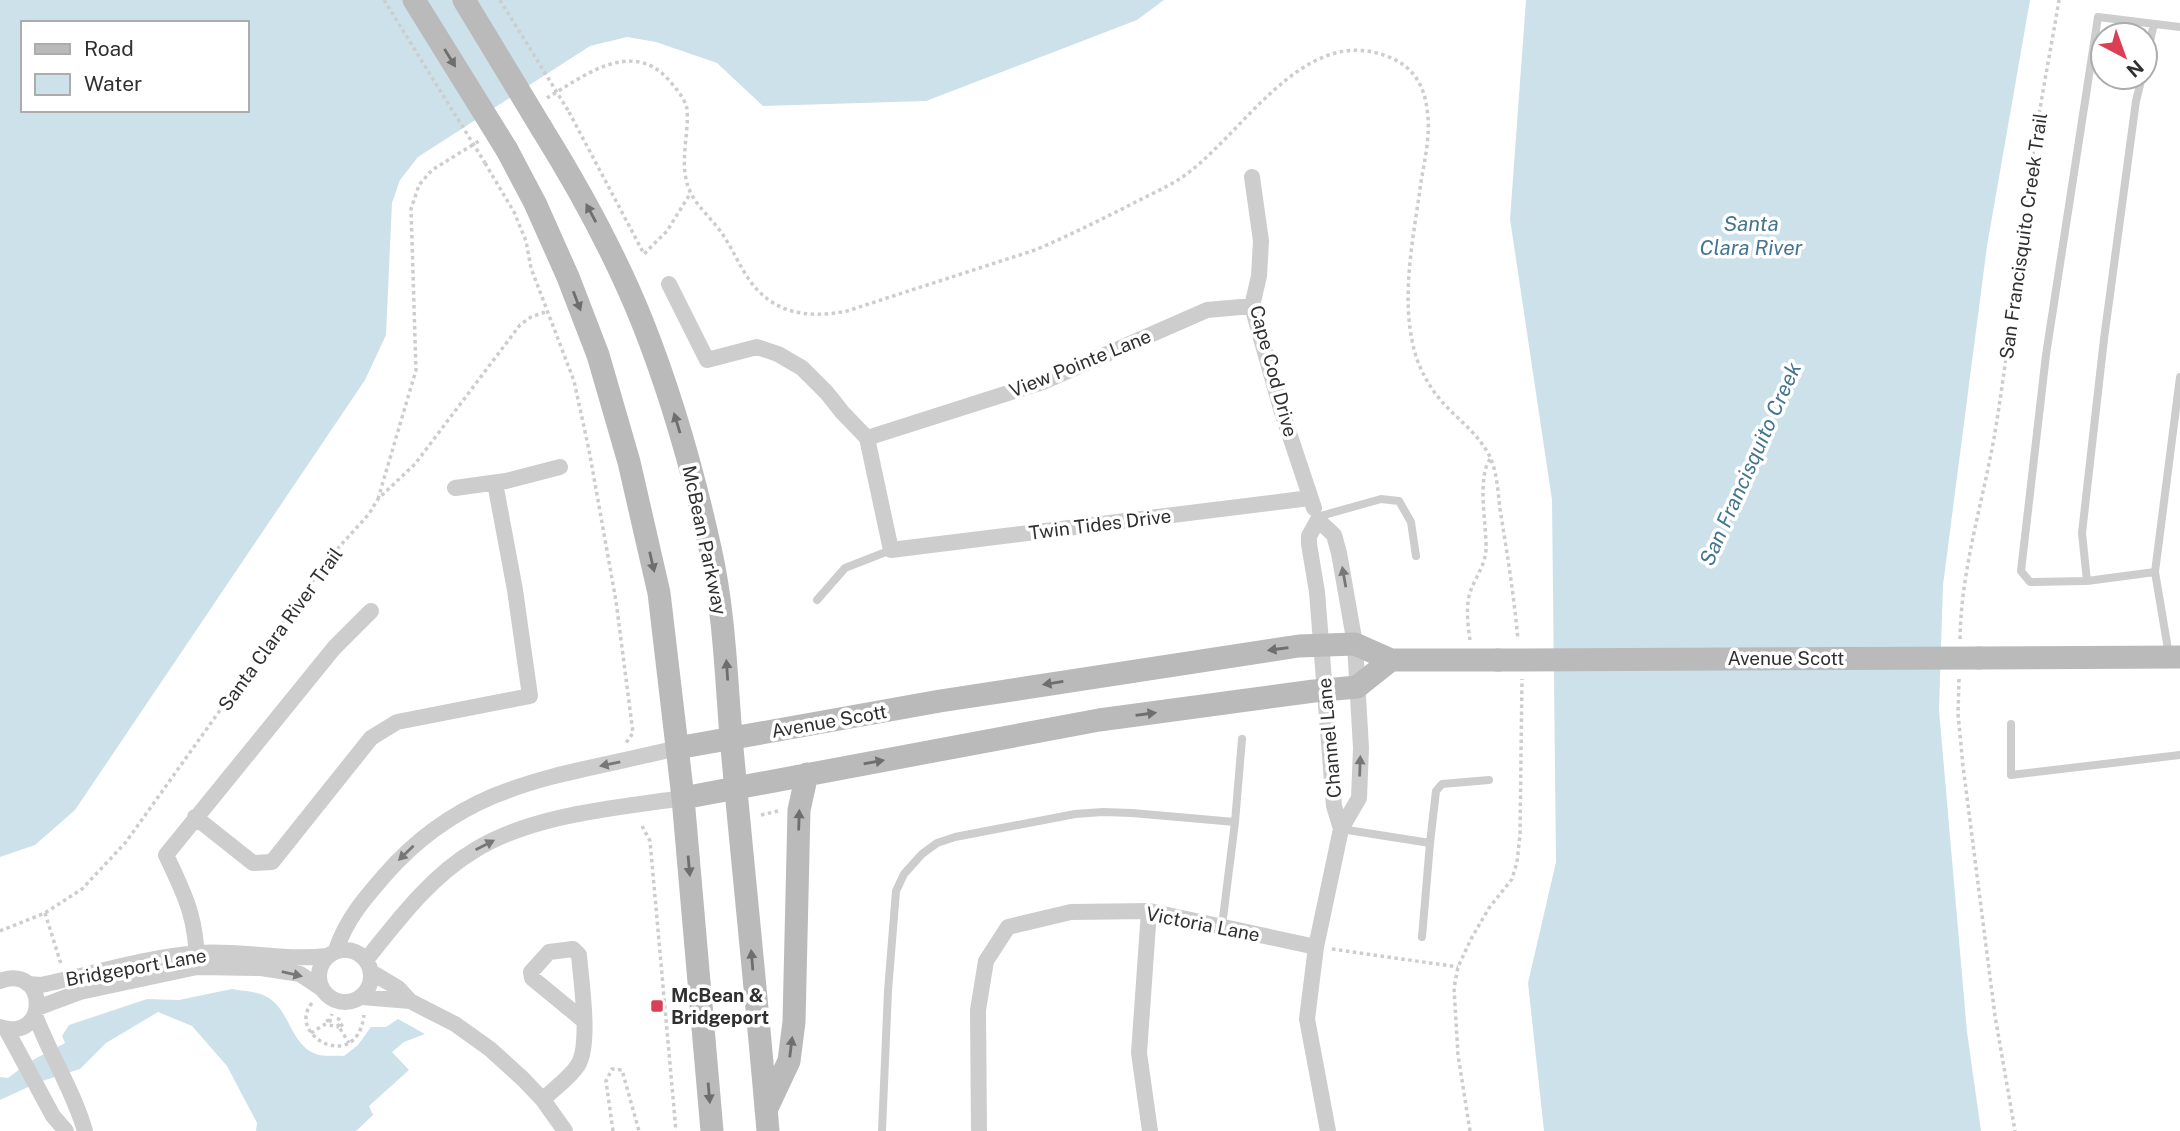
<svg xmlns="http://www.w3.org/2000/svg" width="2180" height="1131" viewBox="0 0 2180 1131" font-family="'Public Sans',sans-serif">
<rect width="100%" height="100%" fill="#fff"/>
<!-- water -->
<path fill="#cde1ea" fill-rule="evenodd" d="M0,0H1164L1137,20L926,101L763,106L717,63L656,42L627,37L590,46L418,157L400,180L392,203L386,335L365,380L75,810L35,845L0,857ZM23,23H247V110H23Z
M1526,0H2030L1987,246L1943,585L1939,710L1967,1032L1981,1131H1544L1528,983L1556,862L1552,500L1510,219Z
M232,989C242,991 255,991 265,996C290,1007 289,1044 316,1054C324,1057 336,1055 344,1056L358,1045L371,1027H386L398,1019L425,1034L404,1042L392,1052L409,1070L369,1106L373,1115L356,1131H256L257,1123L227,1066L192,1026L158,1012L106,1043L80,1069L39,1082L0,1100V1077L8,1078L29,1062L65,1043L62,1036L69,1025L147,999L179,1000Z"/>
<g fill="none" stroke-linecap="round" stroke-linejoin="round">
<!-- path -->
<path stroke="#cdcdcd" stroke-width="3.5" stroke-dasharray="3.5 3.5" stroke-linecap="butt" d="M547,98C582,77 630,39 667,78C674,86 685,98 687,109C689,132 681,156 686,179C690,201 708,214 721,232C731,246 738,263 748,278C772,314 808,319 847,311L1035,250C1066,237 1096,222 1126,207C1143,198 1161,190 1178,180C1241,140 1301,21 1389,57C1412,66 1424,84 1427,109C1431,133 1425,158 1421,182C1414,234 1401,293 1413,345C1418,368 1430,389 1445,405C1461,422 1480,436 1490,457C1497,472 1498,492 1500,509C1507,552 1514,596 1518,640
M569,112L644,254L667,231L690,194
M485,163L514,212L526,241L531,268L574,381L589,450L616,601L633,733L626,743
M378,499L416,370L411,209L419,185L432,170L479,141
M1960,639C1961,565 1986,493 1997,420C2011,329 2021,238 2034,147C2041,98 2051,49 2059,0
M1470,640C1468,626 1466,610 1469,596C1473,580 1485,567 1486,550C1487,526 1476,476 1491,458
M1959,679L1958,714L1963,766L1995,1016L2015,1131
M761,815L778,811
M642,826L650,841L676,1131
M45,913L61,964
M0,931L45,913L82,889L126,842L308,587L339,547L369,514L378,499L415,464L520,325L531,317L548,311
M1332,949L1458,967
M312,1003C285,1035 357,1075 364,1015
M327,1019L329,1025L339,1027
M343,1024L339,1027L349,1043
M339,1027L337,1023L340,1016
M311,1033L330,1021L332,1014
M613,1131L606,1081L612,1069L622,1070L639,1131
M1470,1131L1458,1055L1454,988L1458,967L1471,939L1489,908L1512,879L1517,862L1520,835L1522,679"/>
<!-- lane -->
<path stroke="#cdcdcd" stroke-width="8" d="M2145,62L2154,24
M1317,517L1381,499L1399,501L1411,522L1416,556
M2155,572L2087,581L2030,582L2021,571L2046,355L2098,17L2180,27
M2087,581L2082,533L2104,339L2136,101L2142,77
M817,600L845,568L891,550
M2169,655L2155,572L2180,377
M2011,724V775L2180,755
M1341,829L1430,843L1422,937
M1430,843L1436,791L1442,784L1489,780
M1222,926L1235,822
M882,1131L888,991L896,891L904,874L922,854L937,843L955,837L1075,814L1103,812L1132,813L1235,822L1242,739"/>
<!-- street -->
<path stroke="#cdcdcd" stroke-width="16" d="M1252,177L1261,241L1259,276L1252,306L1281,409L1314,508
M669,284L707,360L757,347L778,354L802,368L827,393L842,412L867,438L891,550L1310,498
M867,438L1043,382L1207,310L1252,306
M455,488L506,481L560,467
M195,817L253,863L272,862L371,738L397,722L530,696L515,590L495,483
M1149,911L1139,1053L1150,1131
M319 976a26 26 0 1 1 52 0a26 26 0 1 1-52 0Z
M336,950C346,920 364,899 385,875C469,779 562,777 677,748
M366,960C398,920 431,876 475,850C534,814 616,808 683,798
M197,967C197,919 186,897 166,855L334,648L371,611
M371,972L398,988L410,1001
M0,981C48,963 50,1043 0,1027
M28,984L41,985C93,974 146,957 199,953C242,950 285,961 327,956
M362,997L410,1001L455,1024L490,1049L523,1079L543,1100L565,1131
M37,1008L80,992L197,967L261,968L300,974L321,988
M35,1015C50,1055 73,1090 85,1131
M6,1029L53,1116L66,1131
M543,1100C553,1089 570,1078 578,1065C591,1044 581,981 579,955L573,949L549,952L531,972L532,978L583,1020
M979,1131L978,1010L986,961L1008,927L1071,912L1149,911L1316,947
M1328,1131L1307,1019L1316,947L1341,829L1359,798L1361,748L1355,644L1339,553L1334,535L1318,520L1309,536V544L1317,592L1334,806L1341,829"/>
<!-- secondary -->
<path stroke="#bababa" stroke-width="23" d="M542,129C580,190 615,254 642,321C671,394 693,471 710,548C724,610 726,673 731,737C743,868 757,1000 768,1131
M507,150L535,203L568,277L598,355L629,462L659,593L683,798L712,1131
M1979,658L2180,657
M677,748L940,701L1299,646L1355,644L1391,660H1498
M683,798L1099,720L1314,691L1357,687L1391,660
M766,1110L789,1061L794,1022L799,810L807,774"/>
<!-- path-bridge -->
<path stroke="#cdcdcd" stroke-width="3.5" stroke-dasharray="3.5 3.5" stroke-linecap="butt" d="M384,0L485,163
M500,0L569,112"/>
<!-- secondary-bridge -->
<path stroke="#bababa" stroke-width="23" d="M414,0L507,150
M464,0L542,129
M1498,660L1979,658"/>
</g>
<!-- one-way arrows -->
<defs><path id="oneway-solid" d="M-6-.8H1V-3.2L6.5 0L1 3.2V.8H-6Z" transform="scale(1.75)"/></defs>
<g fill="#6e6e6e">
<use href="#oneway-solid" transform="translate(450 58) rotate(58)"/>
<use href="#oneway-solid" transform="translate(591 213) rotate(-118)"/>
<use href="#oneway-solid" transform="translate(577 301) rotate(69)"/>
<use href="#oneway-solid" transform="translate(677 423) rotate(-107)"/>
<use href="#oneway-solid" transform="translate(652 562) rotate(77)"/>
<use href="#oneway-solid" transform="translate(1278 649) rotate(172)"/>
<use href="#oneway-solid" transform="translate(727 670) rotate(-94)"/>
<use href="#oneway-solid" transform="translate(1053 683) rotate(171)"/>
<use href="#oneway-solid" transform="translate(1146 714) rotate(-8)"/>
<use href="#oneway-solid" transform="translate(874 762) rotate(-10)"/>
<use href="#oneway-solid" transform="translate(799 820) rotate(-88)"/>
<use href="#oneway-solid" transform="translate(689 866) rotate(85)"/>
<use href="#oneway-solid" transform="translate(752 960) rotate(-95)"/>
<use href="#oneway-solid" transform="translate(791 1047) rotate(-83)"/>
<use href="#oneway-solid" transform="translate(709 1093) rotate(85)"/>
</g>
<g fill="#777">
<use href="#oneway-solid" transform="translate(1344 577) rotate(-100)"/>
<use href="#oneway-solid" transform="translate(610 764) rotate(168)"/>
<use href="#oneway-solid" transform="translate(1360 766) rotate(-88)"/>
<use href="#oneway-solid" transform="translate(485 845) rotate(-27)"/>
<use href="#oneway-solid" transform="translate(406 853) rotate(136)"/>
<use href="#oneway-solid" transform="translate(292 974) rotate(13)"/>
</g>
<!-- markers -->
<rect fill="#da3f54" stroke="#fff" stroke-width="2.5" x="650" y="999" width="14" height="14" rx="3.5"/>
<g text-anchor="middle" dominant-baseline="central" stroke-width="7" stroke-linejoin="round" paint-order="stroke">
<!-- street labels -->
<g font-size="19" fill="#303030" stroke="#fff">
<text transform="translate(2023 236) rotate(-82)">San Francisquito Creek Trail</text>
<text transform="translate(1080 363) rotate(-22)">View Pointe Lane</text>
<text transform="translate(1274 371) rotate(75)">Cape Cod Drive</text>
<text transform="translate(1100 524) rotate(-7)">Twin Tides Drive</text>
<text transform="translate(705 540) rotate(78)">McBean Parkway</text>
<text transform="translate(280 629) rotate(-54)">Santa Clara River Trail</text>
<text x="1786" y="658">Avenue Scott</text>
<text transform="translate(829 721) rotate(-10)">Avenue Scott</text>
<text transform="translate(1329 738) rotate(-95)">Channel Lane</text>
<text transform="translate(1203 924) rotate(11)">Victoria Lane</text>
<text transform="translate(136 967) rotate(-10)">Bridgeport Lane</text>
</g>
<!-- poi labels -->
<g font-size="19" font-weight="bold" fill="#303030" stroke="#fff" text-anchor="start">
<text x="671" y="995">McBean &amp;<tspan x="671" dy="22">Bridgeport</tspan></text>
</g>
<!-- water labels -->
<g font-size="21" font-style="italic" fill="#43758e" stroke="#fff">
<text x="1751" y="223">Santa<tspan x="1751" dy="24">Clara River</tspan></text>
<text transform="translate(1750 464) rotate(-66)">San Francisquito Creek</text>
</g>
</g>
<!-- legend -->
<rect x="21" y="21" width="228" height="91" fill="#ffffff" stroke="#acacac" stroke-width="2"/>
<rect x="35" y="44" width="35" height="10" fill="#bababa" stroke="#acacac" stroke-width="2"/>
<text x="84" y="56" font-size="21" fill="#303030">Road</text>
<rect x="35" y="74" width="35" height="21" fill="#cde1ea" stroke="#acacac" stroke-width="2"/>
<text x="84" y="91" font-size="21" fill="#303030">Water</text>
<!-- north arrow -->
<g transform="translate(2124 56) rotate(139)"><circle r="33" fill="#ffffff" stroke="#acacac" stroke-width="2"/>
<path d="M0-5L12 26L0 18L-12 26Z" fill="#da3f54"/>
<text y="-10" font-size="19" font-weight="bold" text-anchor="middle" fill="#303030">N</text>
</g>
</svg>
